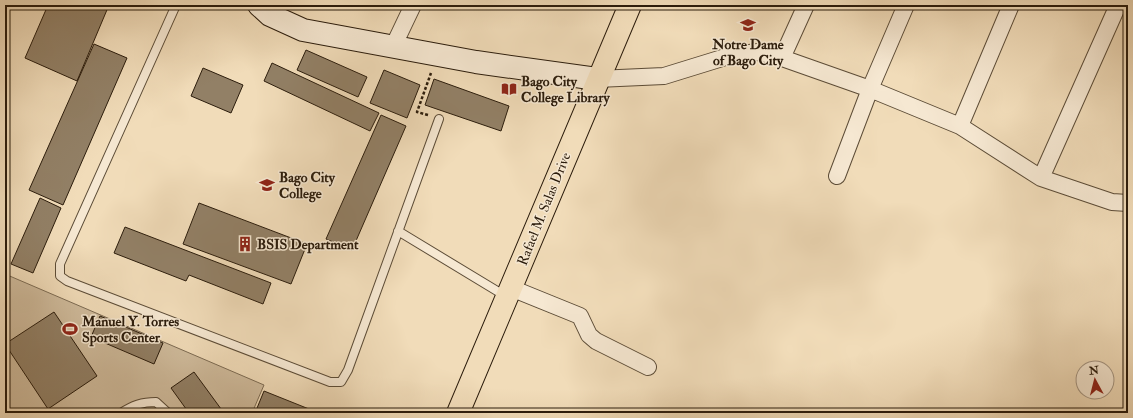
<svg xmlns="http://www.w3.org/2000/svg" width="1133" height="418" viewBox="0 0 1133 418" font-family="'IM FELL Double Pica',serif">
<rect width="100%" height="100%" fill="#f1dcb9"/>
<filter id="stains"><feTurbulence type="fractalNoise" baseFrequency=".005" numOctaves="4"/><feColorMatrix values="0 0 0 0 .2 0 0 0 0 .09 0 0 0 0 .02 0 0 0 .5 -.17"/></filter>
<radialGradient id="worn" r=".72"><stop offset=".6" stop-color="#630" stop-opacity="0"/><stop offset="1" stop-color="#630" stop-opacity=".3"/></radialGradient>
<!-- green -->
<path fill="#cfbb9c" stroke="#7d6c54" d="M5,274L264,385L252,413H5Z"/>
<!-- building -->
<path fill="#928066" stroke="#2b1c0c" d="M48,5H109L77,81L25,58Z
M94,44L127,58L63,205L29,190Z
M306,50L367,77L358,97L297,70Z
M272,63L379,113L370,131L264,81Z
M203,68L243,85L231,113L191,96Z
M384,70L420,85L407,118L370,103Z
M434,79L509,106L501,131L425,105Z
M381,115L406,126L352,250L326,239Z
M40,198L61,208L33,273L11,264Z
M199,203L307,244L291,284L183,244Z
M125,227L271,283L263,304L189,275L186,281L114,253Z
M54,312L97,376L48,409L5,344Z
M100,316L163,343L154,364L91,337Z
M194,372L224,413H189L171,388Z
M264,391L319,413H255Z"/>
<g fill="none" stroke-linecap="round" stroke-linejoin="round">
<!-- lane casing -->
<g stroke="#5c4c37" stroke-width="10">
<path id="lane" d="M176,5L60,264V276L67,281L330,382H341L348,370L439,119
M398,231L507,297
M121,413C133,405 142,402 156,402L168,413"/>
</g>
<!-- street casing -->
<g stroke="#5c4c37" stroke-width="18">
<path id="street" d="M393,47L413,5
M782,58L806,5
M597,79L664,76L732,55L758,52L782,58L870,89L960,126L1041,178L1112,202L1128,203
M960,126L1011,5
M837,176L870,89L906,5
M1041,178L1118,5
M511,288L580,316L589,335L596,341L648,367"/>
</g>
<!-- secondary casing -->
<g stroke="#2b1c0c" stroke-width="24">
<path id="secondary" d="M259,5L270,15L303,30L476,62L597,79"/>
</g>
<!-- highway casing -->
<g stroke="#2b1c0c" stroke-width="24">
<path id="highway" d="M458,413L630,5"/>
</g>
<!-- path -->
<path stroke="#2b1c0c" stroke-width="2.5" stroke-dasharray="3 2" stroke-linecap="butt" d="M428,115L417,112L431,73"/>
<!-- lane -->
<use href="#lane" stroke="#f6e8d2" stroke-width="8"/>
<!-- street -->
<use href="#street" stroke="#f6e8d2" stroke-width="16"/>
<!-- secondary -->
<use href="#secondary" stroke="#f6e8d2" stroke-width="22"/>
<!-- highway -->
<use href="#highway" stroke="#f1dcb9" stroke-width="22"/>
</g>
<!-- icons -->
<defs>
<g id="school-bare" transform="scale(1.2)"><path d="M0-5L7-2L0 1L-7-2ZM-4 1L0 2.5L4 1V4Q0 6-4 4Z" fill="#8f2418" stroke="#f6e8d2" stroke-width="2.5" paint-order="stroke"/></g>
<g id="library-bare" transform="scale(1.2)"><path d="M-6-4Q-3-5.5-.7-3.5V5Q-3 3-6 4ZM6-4Q3-5.5 .7-3.5V5Q3 3 6 4Z" fill="#8f2418" stroke="#f6e8d2" stroke-width="2.5" paint-order="stroke"/></g>
<g id="university-bare" transform="scale(1.2)"><path d="M0-5L7-2L0 1L-7-2ZM-4 1L0 2.5L4 1V4Q0 6-4 4Z" fill="#8f2418" stroke="#f6e8d2" stroke-width="2.5" paint-order="stroke"/></g>
<g id="building-bare" transform="scale(1.2)"><path d="M-4-6H4V6H1V3H-1V6H-4ZM-2.5-4.3h1.7v1.8h-1.7ZM.8-4.3h1.7v1.8H.8ZM-2.5-1h1.7V.8h-1.7ZM.8-1h1.7V.8H.8Z" fill="#8f2418" stroke="#f6e8d2" stroke-width="2.5" paint-order="stroke"/></g>
<g id="stadium-bare" transform="scale(1.2)"><path d="M0-5a6.5 5 0 1 0 0 10a6.5 5 0 1 0 0-10ZM-3.5-1.8h7v3.6h-7Z" fill="#8f2418" stroke="#f6e8d2" stroke-width="2.5" paint-order="stroke"/></g>
</defs>
<g fill-rule="evenodd">
<use href="#school-bare" x="748" y="25"/>
<use href="#library-bare" x="509" y="89"/>
<use href="#university-bare" x="267" y="185"/>
<use href="#building-bare" x="245" y="244"/>
<use href="#stadium-bare" x="70" y="329"/>
</g>
<g text-anchor="middle" dominant-baseline="central" stroke-width="3" stroke-linejoin="round" paint-order="stroke">
<!-- poi labels -->
<g font-size="14" font-weight="bold" fill="#2b1c0c" stroke="#f6e8d2" text-anchor="start">
<text x="748" y="44" text-anchor="middle">Notre Dame<tspan x="748" dy="16">of Bago City</tspan></text>
<text x="521" y="81">Bago City<tspan x="521" dy="16">College Library</tspan></text>
<text x="279" y="177">Bago City<tspan x="279" dy="16">College</tspan></text>
<text x="257" y="244">BSIS Department</text>
<text x="82" y="321">Manuel Y. Torres<tspan x="82" dy="16">Sports Center</tspan></text>
</g>
<!-- street labels -->
<g font-size="14" fill="#2b1c0c" stroke="#f6e8d2">
<text transform="translate(544 209) rotate(-68)">Rafael M. Salas Drive</text>
</g>
</g>
<!-- margin -->
<rect width="1133" height="418" fill="none" stroke="#f1dcb9" stroke-width="20"/>
<rect x="6" y="6" width="1121" height="406" fill="none" stroke="#2b1c0c" stroke-width="2"/>
<rect x="10" y="10" width="1113" height="398" fill="none" stroke="#2b1c0c"/>
<!-- north arrow -->
<g transform="translate(1095 380) rotate(353)"><circle r="19" fill="#f6e8d2" stroke="#a59683"/>
<path d="M0-3L7 15L0 10L-7 15Z" fill="#8f2418"/>
<text y="-6" font-size="11" font-weight="bold" text-anchor="middle" fill="#2b1c0c">N</text>
</g>
<rect width="100%" height="100%" filter="url(#stains)"/>
<rect width="100%" height="100%" fill="url(#worn)"/>
</svg>
